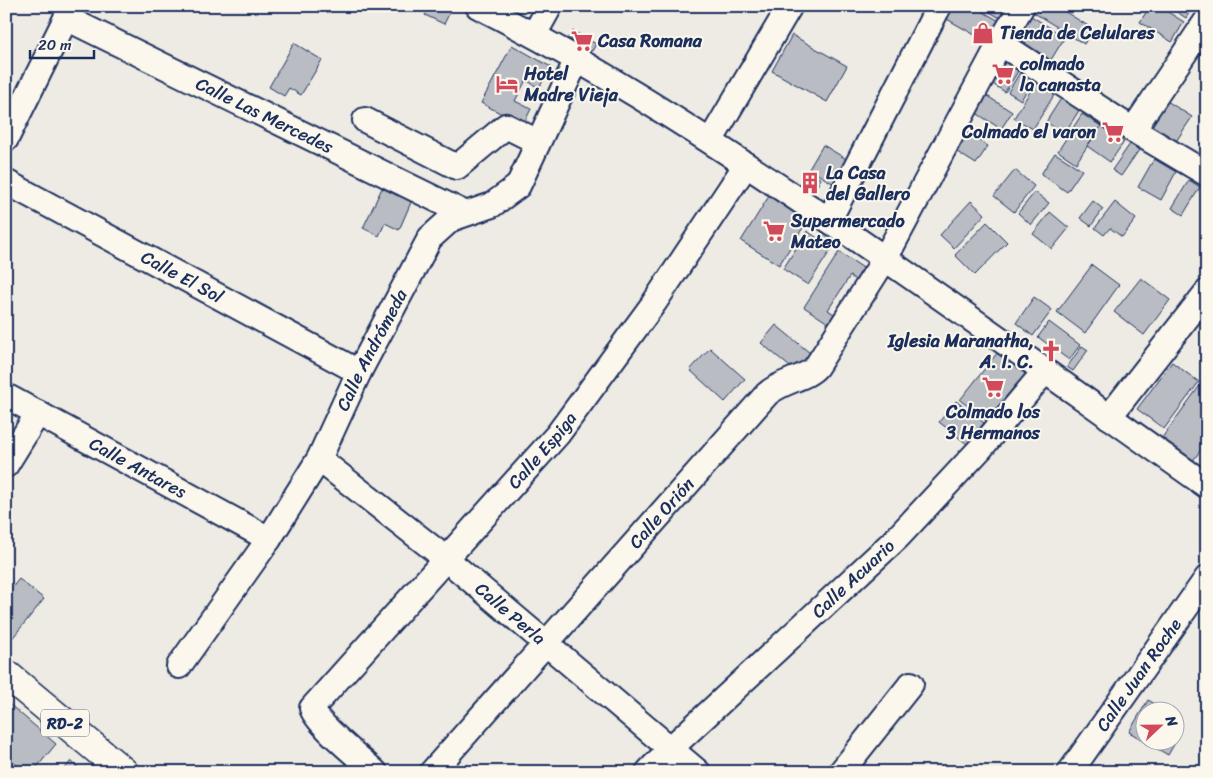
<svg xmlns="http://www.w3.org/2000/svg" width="1213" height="778" viewBox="0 0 1213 778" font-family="Sriracha,sans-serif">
<rect width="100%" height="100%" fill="#eeebe4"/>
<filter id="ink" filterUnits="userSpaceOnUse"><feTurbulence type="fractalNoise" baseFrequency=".02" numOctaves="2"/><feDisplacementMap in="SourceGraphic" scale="10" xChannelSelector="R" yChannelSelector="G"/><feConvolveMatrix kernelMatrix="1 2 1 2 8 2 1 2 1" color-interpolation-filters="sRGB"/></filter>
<g filter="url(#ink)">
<!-- building -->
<path fill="#b9bcc3" stroke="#1b2f5e" d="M429,6H453L444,24L425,15Z
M952,6H973L1001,22L989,43L945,18Z
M979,6H1009L1002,19Z
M1030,6H1056L1093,29L1084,44L1028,9Z
M1150,6H1158L1184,22L1172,42L1140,22Z
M1168,6H1193L1186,18Z
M1031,16L1065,37L1049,63L1015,41Z
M573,31L596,44L592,51L568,38Z
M792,35L847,66L827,102L772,71Z
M294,43L322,60L301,95L289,88L284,96L269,87Z
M512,45L551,67L539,88L526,80L515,101L531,109L523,125L481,103Z
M1000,55L1020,68L1005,92L985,79Z
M1022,69L1035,77L1021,100L1008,92Z
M1037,80L1056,92L1033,129L1014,118Z
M981,92L1012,112L1001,129L970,109Z
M1062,97L1080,109L1064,134L1046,122Z
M1167,101L1192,117L1173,146L1149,130Z
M1082,114L1101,126L1076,163L1058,151Z
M1101,126L1124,142L1110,162L1087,146Z
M966,132L988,146L976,164L954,150Z
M1130,144L1139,150L1121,176L1112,170Z
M823,145L853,163L839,187L809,169Z
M1055,153L1082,170L1067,192L1041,174Z
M1154,159L1176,172L1161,200L1138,187Z
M1015,170L1034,186L1014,212L994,196Z
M809,171L821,179L812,194L800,186Z
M1189,180L1200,187L1183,215L1172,208Z
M402,187L415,193L399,230L385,223L379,236L363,228L382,188L398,196Z
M1035,192L1049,203L1031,225L1018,213Z
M769,196L808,220L779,265L741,241Z
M971,201L985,214L954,248L940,235Z
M1093,201L1103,209L1091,226L1080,218Z
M1115,202L1136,219L1122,237L1110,228L1104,235L1095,228Z
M1050,212L1069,228L1052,249L1033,234Z
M987,222L1007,242L975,275L955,255Z
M824,230L838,239L808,285L783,269L807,231L819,239Z
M839,252L865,269L858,282L850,276L828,310L837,316L831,325L804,307Z
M1092,265L1119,285L1085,333L1057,312Z
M1141,278L1170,300L1144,335L1114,312Z
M1034,297L1052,310L1033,336L1016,323Z
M1049,322L1080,345L1069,360L1038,337Z
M776,325L810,353L795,371L761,343Z
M1082,346L1088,350L1073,371L1067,367Z
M710,348L745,379L725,402L690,370Z
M998,352L1026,374L988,422L960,400Z
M1172,362L1199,382L1164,429L1137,409Z
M1206,377L1207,441L1190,465L1159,442Z
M956,401L984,423L967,444L939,422Z
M19,579L44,599L6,646V595Z
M1148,700L1166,710H1146V740L1176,741L1168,755L1129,732Z
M8,703L56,744L33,772H26L6,757V705Z
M71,761L83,772H62Z"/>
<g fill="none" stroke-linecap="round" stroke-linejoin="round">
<!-- minor casing -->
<g stroke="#1b2f5e" stroke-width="28">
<g id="minor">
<path d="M478,6C587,61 688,126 790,194C931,288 1068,388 1207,486"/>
<path id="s1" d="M66,18L464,213"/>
<path d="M534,35L550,6"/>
<path d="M1000,43L1133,130L1207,174"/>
<path d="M365,120L457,167L506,126L538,142"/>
<path d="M1133,130L1207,20"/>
<path d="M6,139L72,6"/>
<path d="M711,140L790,6"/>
<path id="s2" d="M6,182L359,372"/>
<path d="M829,220L939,6"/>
<path id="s3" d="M6,396L269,539"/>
<path d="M1109,417L1207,292"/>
<path id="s4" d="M319,459L445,558L698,772"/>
<path d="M6,465L38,413"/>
<path id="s5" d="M179,666L269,539L319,459L359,372L430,238L451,219L492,205L518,186L577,59"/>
<path id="s6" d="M375,772C362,760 315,722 312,708L558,434L654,303L746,165"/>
<path id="s7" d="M432,772L767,394C781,381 807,378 816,367L886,257L1000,43L1022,6"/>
<path id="s8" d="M648,772L671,748L898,537L980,449L1045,371"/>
<path d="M841,772L911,684"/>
<path id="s9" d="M1070,772L1207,578"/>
</g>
</g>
<!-- major casing -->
<g stroke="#1b2f5e" stroke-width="31">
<path id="major" d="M6,674L124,772"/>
</g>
<!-- minor -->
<use href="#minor" stroke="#fbf7ec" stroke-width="24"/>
<!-- major -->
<use href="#major" stroke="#fbf7ec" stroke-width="28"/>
</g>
</g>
<!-- icons -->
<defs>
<g id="shop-bare" transform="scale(1.725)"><path d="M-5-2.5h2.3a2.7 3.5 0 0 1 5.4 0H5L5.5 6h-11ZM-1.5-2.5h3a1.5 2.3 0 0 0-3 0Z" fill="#d1495b" stroke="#fbf7ec" stroke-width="2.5" paint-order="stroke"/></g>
<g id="supermarket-bare" transform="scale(1.725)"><path d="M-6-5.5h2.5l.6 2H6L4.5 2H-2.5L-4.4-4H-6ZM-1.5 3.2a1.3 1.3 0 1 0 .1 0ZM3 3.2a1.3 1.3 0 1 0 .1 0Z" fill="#d1495b" stroke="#fbf7ec" stroke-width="2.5" paint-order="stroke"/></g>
<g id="hotel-bare" transform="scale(1.725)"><path d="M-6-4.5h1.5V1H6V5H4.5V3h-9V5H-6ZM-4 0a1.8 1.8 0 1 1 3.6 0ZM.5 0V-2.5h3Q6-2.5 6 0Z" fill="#d1495b" stroke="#fbf7ec" stroke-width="2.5" paint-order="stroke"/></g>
<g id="building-bare" transform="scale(1.725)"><path d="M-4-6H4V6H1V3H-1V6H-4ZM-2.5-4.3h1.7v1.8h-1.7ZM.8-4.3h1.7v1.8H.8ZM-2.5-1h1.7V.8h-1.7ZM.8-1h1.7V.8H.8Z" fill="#d1495b" stroke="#fbf7ec" stroke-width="2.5" paint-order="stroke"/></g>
<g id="church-bare" transform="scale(1.725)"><path d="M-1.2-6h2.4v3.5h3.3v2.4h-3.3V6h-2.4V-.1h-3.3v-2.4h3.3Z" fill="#d1495b" stroke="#fbf7ec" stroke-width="2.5" paint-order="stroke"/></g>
</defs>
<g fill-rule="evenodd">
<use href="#shop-bare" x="983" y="33"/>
<use href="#supermarket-bare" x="582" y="41"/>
<use href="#supermarket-bare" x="1003" y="74"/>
<use href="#hotel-bare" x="507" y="84"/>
<use href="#supermarket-bare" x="1113" y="132"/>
<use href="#building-bare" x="810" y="183"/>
<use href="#supermarket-bare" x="774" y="231"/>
<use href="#church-bare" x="1051" y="351"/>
<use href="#supermarket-bare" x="993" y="387"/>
</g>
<g text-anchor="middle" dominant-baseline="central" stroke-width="4" stroke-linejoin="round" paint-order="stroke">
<!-- shield labels -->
<rect fill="#fbf7ec" stroke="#5e6b89" stroke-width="1" x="41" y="709.5" width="48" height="27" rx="4"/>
<g font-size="16" font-weight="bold" fill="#1b2f5e">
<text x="65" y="723">RD-2</text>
</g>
<!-- poi labels -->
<g font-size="18" font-weight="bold" fill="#1b2f5e" stroke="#fbf7ec" text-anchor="start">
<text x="1000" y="33">Tienda de Celulares</text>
<text x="598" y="41">Casa Romana</text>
<text x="1020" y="64">colmado<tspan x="1020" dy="21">la canasta</tspan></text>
<text x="524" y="74">Hotel<tspan x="524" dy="21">Madre Vieja</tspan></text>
<text x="1096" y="132" text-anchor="end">Colmado el varon</text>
<text x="826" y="173">La Casa<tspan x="826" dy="21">del Gallero</tspan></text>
<text x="791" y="221">Supermercado<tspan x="791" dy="21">Mateo</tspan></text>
<text x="1034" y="341" text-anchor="end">Iglesia Maranatha,<tspan x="1034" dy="21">A. I. C.</tspan></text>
<text x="993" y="412" text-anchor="middle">Colmado los<tspan x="993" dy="21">3 Hermanos</tspan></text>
</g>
<!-- street labels -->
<g font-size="18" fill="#1b2f5e" stroke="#fbf7ec">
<text stroke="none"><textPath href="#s1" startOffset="221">Calle Las Mercedes</textPath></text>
<text stroke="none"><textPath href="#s2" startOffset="200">Calle El Sol</textPath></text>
<text stroke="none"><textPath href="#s5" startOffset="371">Calle Andrómeda</textPath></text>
<text stroke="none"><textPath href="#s6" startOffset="436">Calle Espiga</textPath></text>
<text stroke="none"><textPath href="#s3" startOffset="150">Calle Antares</textPath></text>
<text stroke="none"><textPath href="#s7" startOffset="346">Calle Orión</textPath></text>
<text stroke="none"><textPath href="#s8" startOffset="282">Calle Acuario</textPath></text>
<text stroke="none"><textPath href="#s4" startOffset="246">Calle Perla</textPath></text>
<text stroke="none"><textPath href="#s9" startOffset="119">Calle Juan Roche</textPath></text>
</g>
</g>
<!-- margin -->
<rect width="1213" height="778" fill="none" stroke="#fbf7ec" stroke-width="25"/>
<rect x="12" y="12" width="1188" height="753" fill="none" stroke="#1b2f5e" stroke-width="2" filter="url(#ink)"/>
<!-- north arrow -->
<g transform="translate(1160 726) rotate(68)"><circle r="24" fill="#fbf7ec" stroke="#a1a7b3"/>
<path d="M0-4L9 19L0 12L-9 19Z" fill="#d1495b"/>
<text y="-8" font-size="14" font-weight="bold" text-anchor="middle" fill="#1b2f5e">N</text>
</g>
<!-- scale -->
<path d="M30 50v8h64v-8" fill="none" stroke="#1b2f5e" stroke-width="2.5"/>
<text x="38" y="50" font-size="15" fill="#1b2f5e" stroke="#fbf7ec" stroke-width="4" paint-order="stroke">20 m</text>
</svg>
